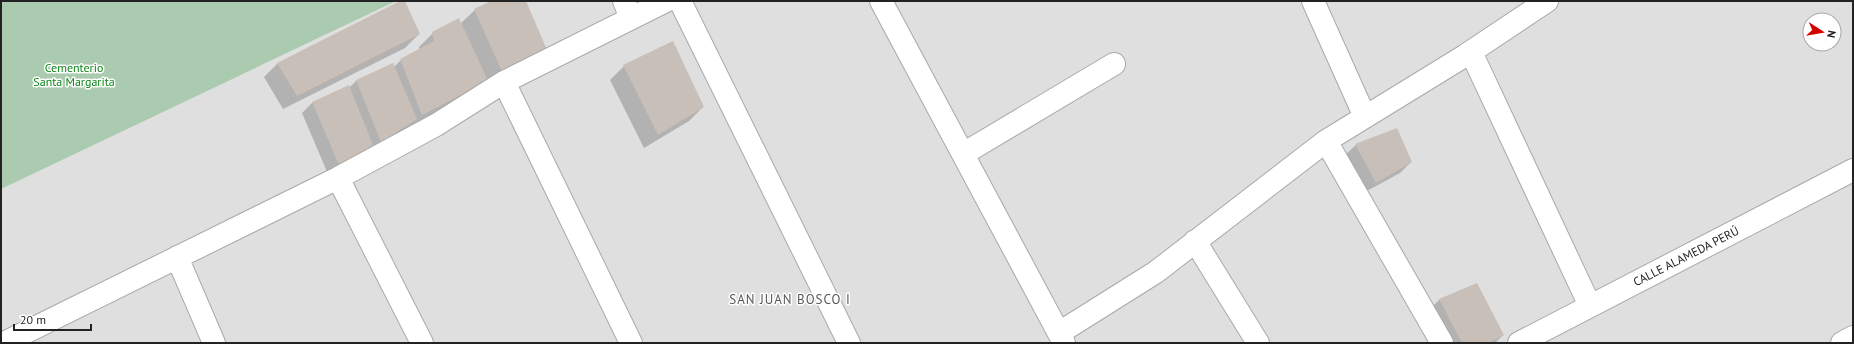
<svg xmlns="http://www.w3.org/2000/svg" width="1854" height="344" viewBox="0 0 1854 344" font-family="'PT Sans',sans-serif">
<rect width="100%" height="100%" fill="#f2efe9"/>
<!-- residential -->
<path fill="#e0dfdf" fill-rule="evenodd" d="M1,1H1853V343H1ZM1810,20H1834V44H1810Z"/>
<!-- cemetery -->
<path fill="#aacbaf" d="M1,1H396L1,189Z"/>
<!-- shadow -->
<path fill="#0003" d="M402,1L419,34L405,48L283,109L264,77L277,64Z
M493,1H525L545,50L473,95L408,127L370,151L368,148L361,155L328,174L302,113L313,102L349,88L356,81L394,67L401,60L419,50V47L433,33L460,24L475,10Z
M624,66L703,107L689,121L644,148L610,80Z
M1356,145L1411,162L1400,173L1365,192L1345,155Z
M1476,284L1503,335L1495,343H1446L1429,310L1439,300Z"/>
<!-- building -->
<path fill="#c7bfb8" d="M400,1H405L420,34L297,96L277,63Z
M491,1H526L547,50L503,74L474,9Z
M459,18L488,81L422,115L400,59L434,41L432,32Z
M673,41L704,107L658,135L623,65Z
M393,63L417,119L381,142L356,80Z
M349,85L373,145L339,165L312,102Z
M1397,128L1412,162L1376,183L1355,144Z
M1477,283L1504,335L1488,343H1462L1439,299Z"/>
<g fill="none" stroke-linecap="round" stroke-linejoin="round">
<!-- minor casing -->
<g stroke="#a9a9a9" stroke-width="24">
<path id="minor" d="M624,1L631,18
M680,1L849,343
M881,1L1064,343
M1313,1L1365,117
M1471,52L1590,306
M504,82L631,343
M1326,141L1442,343
M963,154L1114,64
M338,178L422,343
M1195,241L1258,343
M177,257L214,343
M1059,333L1156,272L1326,141L1466,55L1547,1
M4,343L338,178L436,125L504,82L666,1
M1519,343L1853,170
M1842,343L1853,337"/>
</g>
<!-- minor -->
<use href="#minor" stroke="#fff" stroke-width="22"/>
</g>
<g text-anchor="middle" dominant-baseline="central" stroke-width="3" stroke-linejoin="round" paint-order="stroke">
<!-- park labels -->
<g font-size="12" fill="#0c8416" stroke="#fff">
<text x="74" y="67">Cementerio<tspan x="74" dy="14">Santa Margarita</tspan></text>
</g>
<!-- street labels -->
<g font-size="12" fill="#222" stroke="#fff">
<text transform="translate(1686 256) rotate(-27)">CALLE ALAMEDA PERÚ</text>
</g>
<!-- neighbourhood labels -->
<g font-size="13" letter-spacing="1" fill="#555" stroke="#fff">
<text x="790" y="299">SAN JUAN BOSCO I</text>
</g>
</g>
<!-- border -->
<rect width="1854" height="344" fill="none" stroke="#222222" stroke-width="4"/>
<!-- north arrow -->
<g transform="translate(1822 32) rotate(102)"><circle r="19" fill="#ffffff" stroke="#a7a7a7"/>
<path d="M0-3L7 15L0 10L-7 15Z" fill="#d40000"/>
<text y="-6" font-size="11" font-weight="bold" text-anchor="middle" fill="#222222">N</text>
</g>
<!-- scale -->
<path d="M14 324v6h77v-6" fill="none" stroke="#222222" stroke-width="2"/>
<text x="20" y="324" font-size="12" fill="#222222" stroke="#ffffff" stroke-width="3" paint-order="stroke">20 m</text>
</svg>
